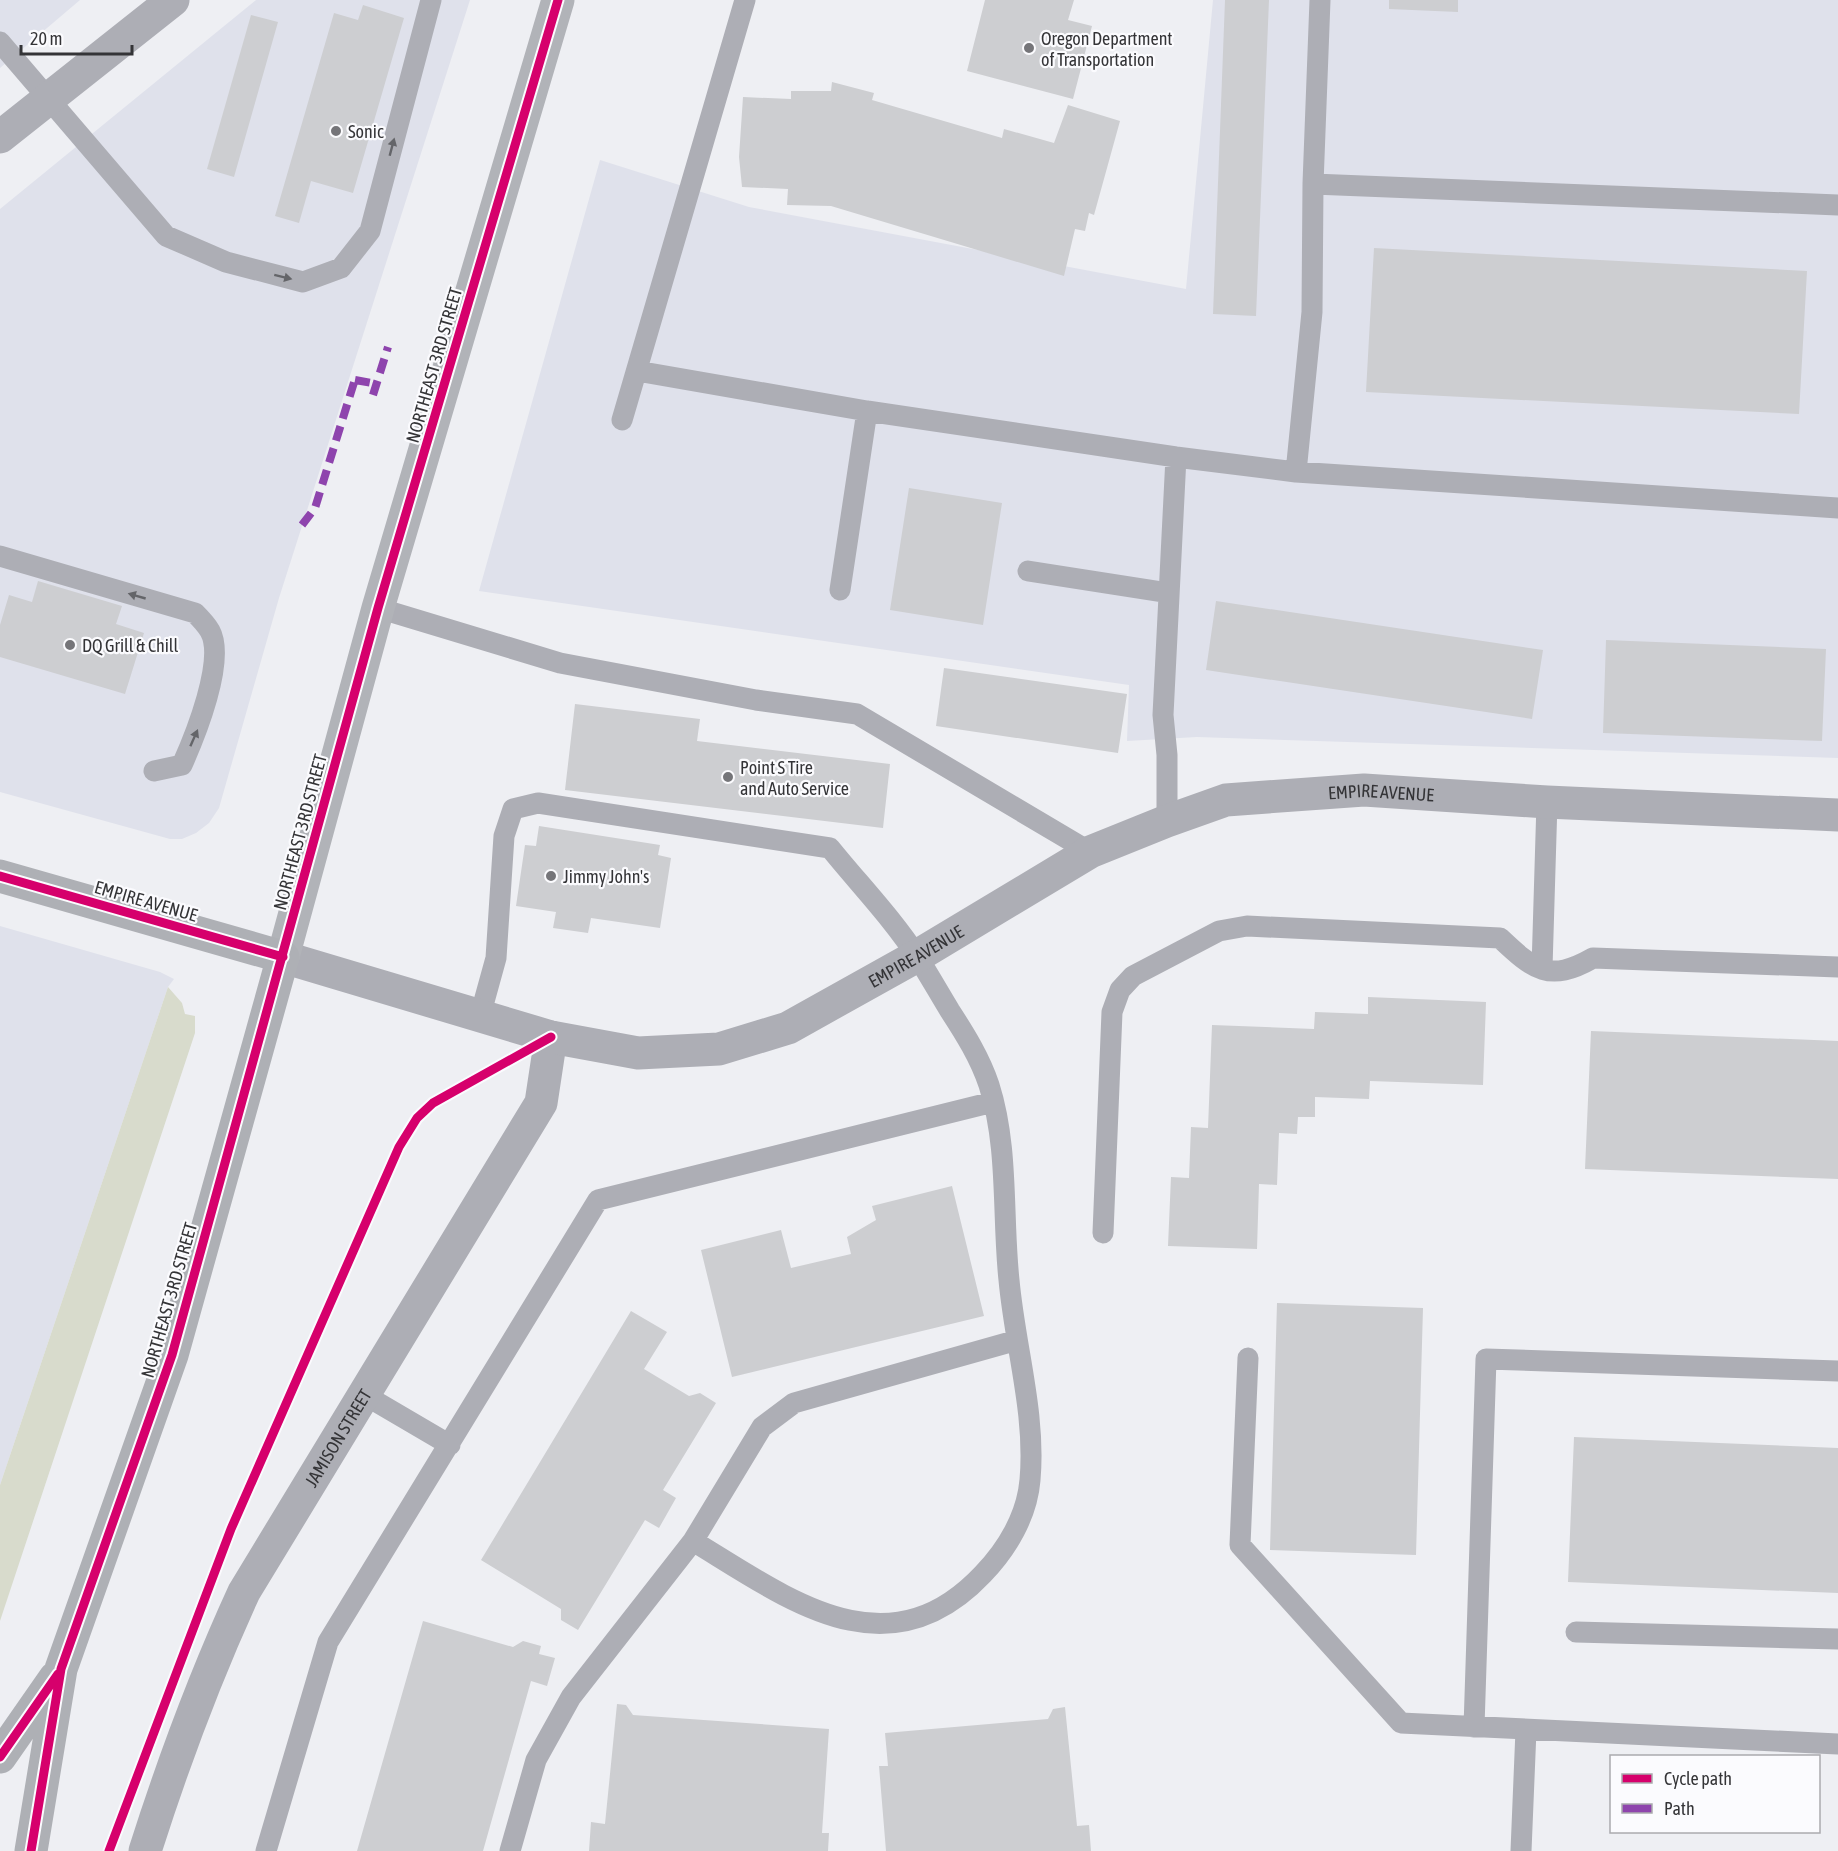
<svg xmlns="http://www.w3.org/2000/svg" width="1838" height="1851" viewBox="0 0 1838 1851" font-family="'Asap Condensed',sans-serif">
<rect width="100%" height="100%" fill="#eeeff3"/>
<!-- built -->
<path fill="#dfe1eb" d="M0,0H80L0,68Z
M256,0H470L279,598L219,808L209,823L196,833L182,839H170L0,792V209Z
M1213,0H1838V758L1197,737L1127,741L1129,685L479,591L600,160L749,207L1186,289Z
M0,926L160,972L174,979L168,987L0,1485Z"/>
<!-- green -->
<path fill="#d8dbcc" d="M168,987L182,1003L185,1014L195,1016V1033L0,1621V1485Z"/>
<!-- building -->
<path fill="#cdced1" d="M985,0H1074L1068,20L1092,26L1073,99L967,71Z
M1225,0H1269L1256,316L1213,314Z
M1389,0H1458V12L1389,9Z
M363,5L404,18L353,193L311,181L299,223L275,216L334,13L358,20Z
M251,15L278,22L234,177L207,169Z
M832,82L874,93L872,100L1002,138L1004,129L1054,143L1068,105L1120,121L1094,215L1089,213L1085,231L1075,229L1064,276L831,206L787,205L788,189L742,187L739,157L743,97L791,99V91H831Z
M1374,248L1807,271L1799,414L1366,392Z
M909,488L1002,503L983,625L890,610Z
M38,581L122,606L116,624L144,633L125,694L0,657V625L9,595L32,602Z
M1216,601L1543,650L1532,719L1206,670Z
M1606,640L1826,649L1822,741L1603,733Z
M944,668L1127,694L1118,753L936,726Z
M575,704L700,719L697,741L890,764L883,828L565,790Z
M539,826L660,845L658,855L671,858L660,928L591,918L588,933L553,928L556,912L516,906L525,845L536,846Z
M1368,997L1486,1002L1483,1085L1370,1081L1369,1099L1315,1097V1117H1298L1297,1134L1279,1133L1277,1185L1259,1184L1257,1249L1168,1246L1171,1177L1189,1178L1191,1127L1208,1128L1212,1025L1314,1029L1315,1012L1368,1014Z
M1591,1031L1838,1041V1179L1585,1169Z
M952,1186L984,1316L732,1377L701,1250L781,1230L791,1268L851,1254L847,1237L876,1220L872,1206Z
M1277,1303L1423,1308L1416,1555L1270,1550Z
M631,1311L667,1332L644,1369L689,1396L700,1393L716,1403L663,1490L676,1498L659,1528L645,1520L578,1630L561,1620V1609L481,1560Z
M1574,1437L1838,1448V1593L1568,1582Z
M423,1621L513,1647L523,1641L541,1646L539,1654L555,1658L547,1686L531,1681L483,1851H357Z
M617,1704L626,1705L633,1715L829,1729L822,1833H829L828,1851H589L591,1822L605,1824Z
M1065,1707L1077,1826L1089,1825L1091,1851H886L879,1766H888L885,1733L1048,1719L1053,1709Z"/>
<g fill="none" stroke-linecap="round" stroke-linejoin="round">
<!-- service -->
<path stroke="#adaeb5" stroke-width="21" d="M0,42L166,236L226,262L303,282L341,268L370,231L431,0
M1313,184L1838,205
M637,371L867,411L1176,457L1296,472L1838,508
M622,420L745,0
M1296,472L1312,312L1313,184L1320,0
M0,556L195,613C200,618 206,624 210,631C226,660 195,736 182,765L154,771
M1028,571L1169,593
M840,590L867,411
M378,608L560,663L756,700L857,714L1090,852
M1167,821V755L1163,715L1176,457
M1542,968L1547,802
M480,1016L496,958L504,836L513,809L538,803L830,848C859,884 893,919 918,958C929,975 939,993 950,1011C965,1034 980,1058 989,1085C1009,1148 1002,1215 1009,1280C1015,1347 1036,1413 1030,1480C1027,1516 1007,1549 983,1574C887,1676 787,1598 693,1541
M1103,1233L1112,1012L1120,990L1133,976L1219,931L1247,926L1500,938C1534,970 1549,983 1593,958L1838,967
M1248,1358L1240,1545L1401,1723L1838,1744
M363,1394L450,1445
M1576,1632L1838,1639
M1474,1727L1486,1359L1838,1371
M266,1851L328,1642L598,1200L993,1102
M510,1851L536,1760L571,1697L693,1541L762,1427L794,1403L1017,1340
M1521,1851L1526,1730"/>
<!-- minor -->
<g stroke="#adaeb5" stroke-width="33">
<path d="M0,137L173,0"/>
<path id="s1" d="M145,1851C173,1763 205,1677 244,1592L541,1103L551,1037"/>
</g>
<!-- tertiary -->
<path stroke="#adaeb5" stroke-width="33" id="s2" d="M283,957L551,1037L638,1053L719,1049L788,1028L917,956L1090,852L1167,821L1226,800L1364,790L1547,802L1838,815"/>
<!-- primary -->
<path stroke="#b1b3b8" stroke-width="33" d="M283,957L378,608L558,0"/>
<!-- trunk -->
<path stroke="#aeb0b5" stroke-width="33" d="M0,876L283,957L172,1355L61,1669L31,1851
M0,1757L55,1678"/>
<!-- quiet -->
<path stroke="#8e44ad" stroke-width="8" stroke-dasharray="15 8" stroke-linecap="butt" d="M355,380L377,384
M373,395L388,347
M302,525L315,508L356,376"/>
<!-- cycleway casing -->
<g stroke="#fbfbfe" stroke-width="13">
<path id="cycleway" d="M0,876L283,957
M0,1757L58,1674
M31,1851L61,1669L172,1355L378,608L558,0
M109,1851L231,1529L399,1147L417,1118L433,1103L551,1037"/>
</g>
<!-- cycleway -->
<use href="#cycleway" stroke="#d6006c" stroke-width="9"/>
</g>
<!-- one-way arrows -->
<defs><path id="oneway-solid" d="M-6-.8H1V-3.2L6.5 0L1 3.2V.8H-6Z" transform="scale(1.5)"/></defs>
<g fill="#646569">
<use href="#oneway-solid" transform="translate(392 147) rotate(-75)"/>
<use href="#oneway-solid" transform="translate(283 277) rotate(14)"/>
<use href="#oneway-solid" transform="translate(137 596) rotate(-164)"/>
<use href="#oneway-solid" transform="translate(194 738) rotate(-66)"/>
</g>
<!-- markers -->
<g fill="#757579" stroke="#fbfbfe" stroke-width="2">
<circle cx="1029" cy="48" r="6"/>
<circle cx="336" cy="131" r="6"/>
<circle cx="70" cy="645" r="6"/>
<circle cx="728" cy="777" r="6"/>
<circle cx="551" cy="876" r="6"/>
</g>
<g text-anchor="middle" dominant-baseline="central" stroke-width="4.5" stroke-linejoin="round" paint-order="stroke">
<!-- poi labels -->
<g font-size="18" fill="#343437" stroke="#fbfbfe" text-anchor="start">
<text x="1041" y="38">Oregon Department<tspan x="1041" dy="21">of Transportation</tspan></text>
<text x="348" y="131">Sonic</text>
<text x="82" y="645">DQ Grill &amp; Chill</text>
<text x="740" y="767">Point S Tire<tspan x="740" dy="21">and Auto Service</tspan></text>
<text x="563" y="876">Jimmy John's</text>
</g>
<!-- street labels -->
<g font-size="18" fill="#343437" stroke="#fbfbfe">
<text transform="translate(434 365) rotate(-74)">NORTHEAST 3RD STREET</text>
<text stroke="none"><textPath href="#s2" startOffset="1172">EMPIRE AVENUE</textPath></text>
<text transform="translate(300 832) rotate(-75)">NORTHEAST 3RD STREET</text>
<text transform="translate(146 901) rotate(16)">EMPIRE AVENUE</text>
<text stroke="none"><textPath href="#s2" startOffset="668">EMPIRE AVENUE</textPath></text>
<text transform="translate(169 1300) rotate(-74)">NORTHEAST 3RD STREET</text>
<text stroke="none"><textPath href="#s1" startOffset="458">JAMISON STREET</textPath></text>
</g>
</g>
<!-- legend -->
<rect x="1610" y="1755" width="210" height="78" fill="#fbfbfe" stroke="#ababae" stroke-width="1.5"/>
<rect x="1622" y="1774" width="30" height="9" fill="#d6006c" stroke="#ababae" stroke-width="1.5"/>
<text x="1664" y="1785" font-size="18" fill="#343437">Cycle path</text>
<rect x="1622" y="1804" width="30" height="9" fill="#8e44ad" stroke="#ababae" stroke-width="1.5"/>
<text x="1664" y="1815" font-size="18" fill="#343437">Path</text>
<!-- scale -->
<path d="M21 45v9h111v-9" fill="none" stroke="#343437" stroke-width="3"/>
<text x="30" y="45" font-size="18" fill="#343437" stroke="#fbfbfe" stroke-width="4.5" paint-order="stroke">20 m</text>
</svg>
